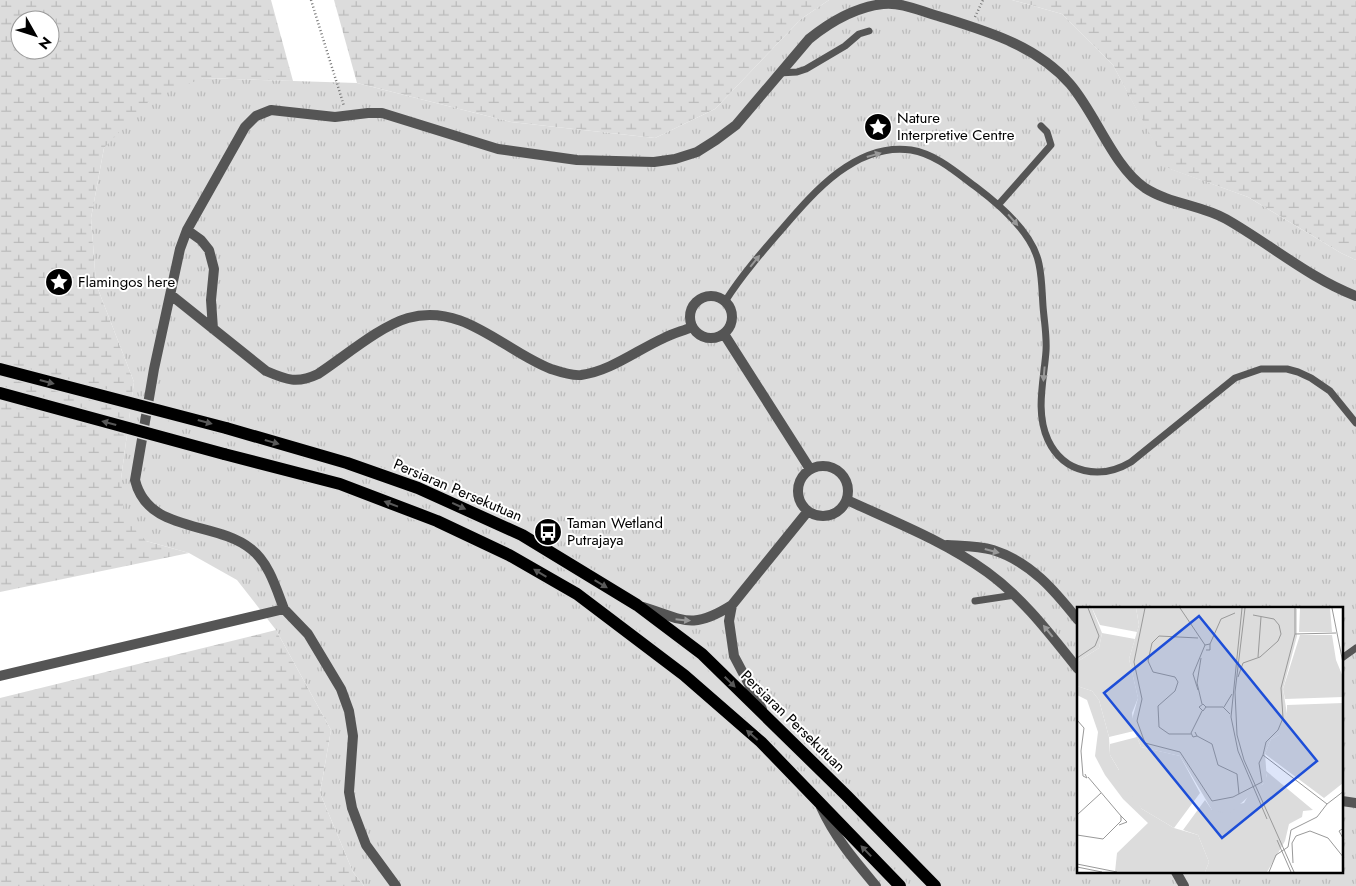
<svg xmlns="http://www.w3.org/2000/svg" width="1356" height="886" viewBox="0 0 1356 886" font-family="Jost,sans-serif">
<defs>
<pattern id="wetland-marsh" width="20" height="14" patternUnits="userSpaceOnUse" patternTransform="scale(1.25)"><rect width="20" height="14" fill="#dcdcdc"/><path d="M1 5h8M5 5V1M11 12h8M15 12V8" fill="none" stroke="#bbb"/></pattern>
<pattern id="park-tufts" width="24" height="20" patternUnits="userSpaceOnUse" patternTransform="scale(1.25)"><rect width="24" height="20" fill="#dcdcdc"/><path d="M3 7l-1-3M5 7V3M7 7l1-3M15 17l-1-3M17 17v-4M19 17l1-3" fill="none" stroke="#bbb"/></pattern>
</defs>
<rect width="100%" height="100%" fill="#fff"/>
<!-- wetland -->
<path fill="url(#wetland-marsh)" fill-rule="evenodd" d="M0,0H271L293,81L203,78L104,148L91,218L96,284L134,382L121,479L146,541L189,553L0,592ZM20,20H50V50H20Z
M334,0H829L801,19L715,109L655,138L511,122L357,83Z
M1012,0H1356V260L1341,253L1248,197L1167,168L1113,65L1062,14Z
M276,630L331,730L320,793L353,872L364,886H0V698Z"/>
<!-- park -->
<path fill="url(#park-tufts)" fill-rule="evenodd" d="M829,0H1012L1062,14L1113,65L1168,168L1248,197L1341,253L1356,260V886H364L353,872L320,793L331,730L276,630L237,580L189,553L146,541L124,517L121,479L134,382L96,284L91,218L104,148L151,99L203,78L357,83L511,122L655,138L715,109L801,19ZM1078,608H1342V872H1078Z"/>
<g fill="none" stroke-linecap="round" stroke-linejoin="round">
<!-- primary casing -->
<g stroke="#dbdbdb" stroke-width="15">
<path id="primary" d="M226,428L347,463L418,488L522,535L637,605L702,654L847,796L935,886
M224,454L340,484L437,521L509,555L577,594L684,675L761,742L900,886"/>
</g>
<!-- path -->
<path stroke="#777" stroke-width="2.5" stroke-dasharray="1 2.5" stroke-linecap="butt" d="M311,0L344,106
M975,17L983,0"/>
<!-- lane -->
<path stroke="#555" stroke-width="7" d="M779,73L797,72L806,69L845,46L859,34L869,31
M999,204L1051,145L1047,132L1041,126
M726,300C742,275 762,252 782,229C813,193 856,142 911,150C936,154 957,173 976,187C1000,205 1033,233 1039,264C1042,278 1042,292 1043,306C1044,320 1047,336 1046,351C1044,380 1035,412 1048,440C1064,474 1101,480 1131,462L1235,378L1261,369H1287L1298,372L1311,378L1330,391L1356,423
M975,601L1015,595
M1342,658L1356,648"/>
<!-- street -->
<path stroke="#555" stroke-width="10" d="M187,230L201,240L209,250L214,269L211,300L213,329
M171,295L266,371C287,380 297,384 318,374C344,357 380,326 408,318C463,302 504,351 551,369C560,372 571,376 581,375C611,371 637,350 664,338C673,333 683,331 692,327
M690 317a21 21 0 1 1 42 0a21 21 0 1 1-42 0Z
M724,334L810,469
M798 491a25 25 0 1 1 50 0a25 25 0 1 1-50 0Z
M847,500C895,522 944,541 987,572C1023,598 1050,634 1078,669
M947,545C962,546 979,546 993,550C1031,562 1055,591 1078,620
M732,605L729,621L734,656L762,709
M643,607C683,619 691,631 732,605L808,511
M284,609L308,634L341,689L349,711L353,736L349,792L352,808L366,845L396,886
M0,676L284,609C276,588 269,563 251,549C215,520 148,534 135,480L154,369L180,249L187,230L245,127L256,116L271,110L335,117L368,113H382L498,149L577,160L654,162L675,159L697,152L716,140L736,125L809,39C830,22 855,7 883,4C902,2 920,11 938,16C986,31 1036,45 1070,84C1096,114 1113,166 1145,188C1170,204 1201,205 1226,219C1270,244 1309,278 1356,296
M1342,801L1356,803
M821,807C835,838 855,861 876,886
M1176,872L1184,886"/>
<!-- primary -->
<use href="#primary" stroke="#000" stroke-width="12"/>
<!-- primary-bridge casing -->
<g stroke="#dbdbdb" stroke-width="15" stroke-linecap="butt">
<path id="primary-bridge" d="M0,369L226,428
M0,393L224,454"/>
</g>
<!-- primary-bridge -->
<use href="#primary-bridge" stroke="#000" stroke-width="12"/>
</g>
<!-- one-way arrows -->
<defs><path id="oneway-solid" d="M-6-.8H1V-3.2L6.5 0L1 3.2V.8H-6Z" transform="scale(1.25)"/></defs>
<g fill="#999">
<use href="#oneway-solid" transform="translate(874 155) rotate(-16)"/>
<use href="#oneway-solid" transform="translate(1013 220) rotate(49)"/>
<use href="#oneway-solid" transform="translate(755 261) rotate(-51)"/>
<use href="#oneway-solid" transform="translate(1044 374) rotate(95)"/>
<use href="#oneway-solid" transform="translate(992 551) rotate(15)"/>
<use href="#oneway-solid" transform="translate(683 620) rotate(6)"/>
<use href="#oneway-solid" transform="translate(1048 631) rotate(-129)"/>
</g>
<g fill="#595959">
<use href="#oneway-solid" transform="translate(47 382) rotate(15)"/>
<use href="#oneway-solid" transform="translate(205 422) rotate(15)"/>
<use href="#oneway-solid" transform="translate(109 423) rotate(-165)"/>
<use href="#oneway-solid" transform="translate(272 442) rotate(16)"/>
<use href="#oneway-solid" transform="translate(391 504) rotate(-159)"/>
<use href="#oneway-solid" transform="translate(459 506) rotate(25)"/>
<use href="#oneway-solid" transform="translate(540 573) rotate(-149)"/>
<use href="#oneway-solid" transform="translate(601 584) rotate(31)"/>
<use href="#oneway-solid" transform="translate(730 682) rotate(45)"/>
<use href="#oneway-solid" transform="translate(752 735) rotate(-139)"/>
<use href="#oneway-solid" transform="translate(866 851) rotate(-134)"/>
</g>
<!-- icons -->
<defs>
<g id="sight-disc" transform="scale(1.4375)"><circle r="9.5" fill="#000" stroke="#fff"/><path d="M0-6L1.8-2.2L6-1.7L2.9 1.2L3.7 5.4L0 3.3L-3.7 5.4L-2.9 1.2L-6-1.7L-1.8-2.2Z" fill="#fff"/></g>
<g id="bus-disc" transform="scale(1.4375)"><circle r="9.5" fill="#000" stroke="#fff"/><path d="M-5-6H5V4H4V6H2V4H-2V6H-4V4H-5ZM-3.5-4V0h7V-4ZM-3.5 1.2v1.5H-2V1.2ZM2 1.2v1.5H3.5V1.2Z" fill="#fff"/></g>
</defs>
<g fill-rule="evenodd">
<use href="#sight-disc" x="878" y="127"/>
<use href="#sight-disc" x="59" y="282"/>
<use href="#bus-disc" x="548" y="532"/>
</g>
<g text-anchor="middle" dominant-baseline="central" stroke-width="4" stroke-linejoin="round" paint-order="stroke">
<!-- poi labels -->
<g font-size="15" fill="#000" stroke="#fff" text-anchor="start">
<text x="897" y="118">Nature<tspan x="897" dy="17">Interpretive Centre</tspan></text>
<text x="78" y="282">Flamingos here</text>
<text x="567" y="523">Taman Wetland<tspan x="567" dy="17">Putrajaya</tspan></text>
</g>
<!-- street labels -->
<g font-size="15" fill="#000" stroke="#fff">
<text transform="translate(458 490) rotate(23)">Persiaran Persekutuan</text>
<text transform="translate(793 721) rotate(44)">Persiaran Persekutuan</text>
</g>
</g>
<!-- overview -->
<g transform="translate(1077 607)">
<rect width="266" height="266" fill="#fff"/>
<path d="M0,1H15L25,26L22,41L0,55ZM0,79L15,84L22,93L32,130L33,148L65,202L97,221L121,228L132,255L128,265H38L40,246L71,216L46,192L28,168L18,149L21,125L10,93L0,88Z" fill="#dcdcdc"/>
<path d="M15,1H59L62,18L60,25L23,18ZM223,1H253L255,25H222ZM25,26L58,32L52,52L61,91L55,106L57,124L32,130L22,93L15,84L0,79V55L22,41ZM223,28H255L259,53L266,70V90L208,92L206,82ZM266,96V176L247,191L188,147L194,132L202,128L210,107V98ZM60,130L64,140L103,149L123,186L97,221L65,202L42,172V163L33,148V137ZM188,163L236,203L226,204L225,210L212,217L208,234L190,265H128L132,255L121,228L106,223L128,193L135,203L167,196L174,184L186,177L190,169Z" fill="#dcdcdc"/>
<path d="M59,1L220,2V29L206,82L210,107L208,118L202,128L194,132L188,147L190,173L152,207L135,203L103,149L64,140L54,116L61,91L52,52L62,18Z" fill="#dcdcdc"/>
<path fill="none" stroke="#999" stroke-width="1" d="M68,1L57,55L65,92L60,114L68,136L103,145L135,194L156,190L185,175L182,156L186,148L250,197L240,210L214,223L211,240L199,248L192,265M103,1L128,38M165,1L154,110L161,144L190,212M168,1L158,85L160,128L167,153L217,265M255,1L267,61M218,27L259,26M133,37L144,12L158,6M181,50L184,10M0,51L18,39L22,29L11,1M124,51L120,76L125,97M161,70L166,56L183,50L201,34L204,27L202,18L197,12L176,8M121,83L116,67L128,38L133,37V43H129M129,100L126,104L122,100L126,97L129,100H146L153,107M147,100L155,87M0,113L7,121L4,144L6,169L10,171L8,167M118,125L120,129L116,130L114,126L125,104M114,127H92L82,120L81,99L98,84L101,75L98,70L76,65L71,54L75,36L82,29L121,31M120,129L135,137L141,158L160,167L162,187M186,148L189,135L201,123L206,111L204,81L218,27V1M250,197L267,184M0,208L24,186M42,218L50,215L44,209M267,221L262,224L267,233M0,228L26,232L44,214V209L11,170M200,233L214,265M216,256L215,236L219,229L233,224L251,231L267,251M0,257L40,265M0,260L25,265"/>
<path fill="#1d4ed8" fill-opacity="0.15" stroke="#1d4ed8" stroke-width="2.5" d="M122,9L240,154L145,231L27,86Z"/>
<rect width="266" height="266" fill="none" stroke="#000" stroke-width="2.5"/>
</g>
<!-- north arrow -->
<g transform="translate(35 35) rotate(129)"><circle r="24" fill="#ffffff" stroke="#999999"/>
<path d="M0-4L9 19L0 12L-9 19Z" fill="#000000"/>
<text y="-8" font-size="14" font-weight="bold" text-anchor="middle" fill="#000000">N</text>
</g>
</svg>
